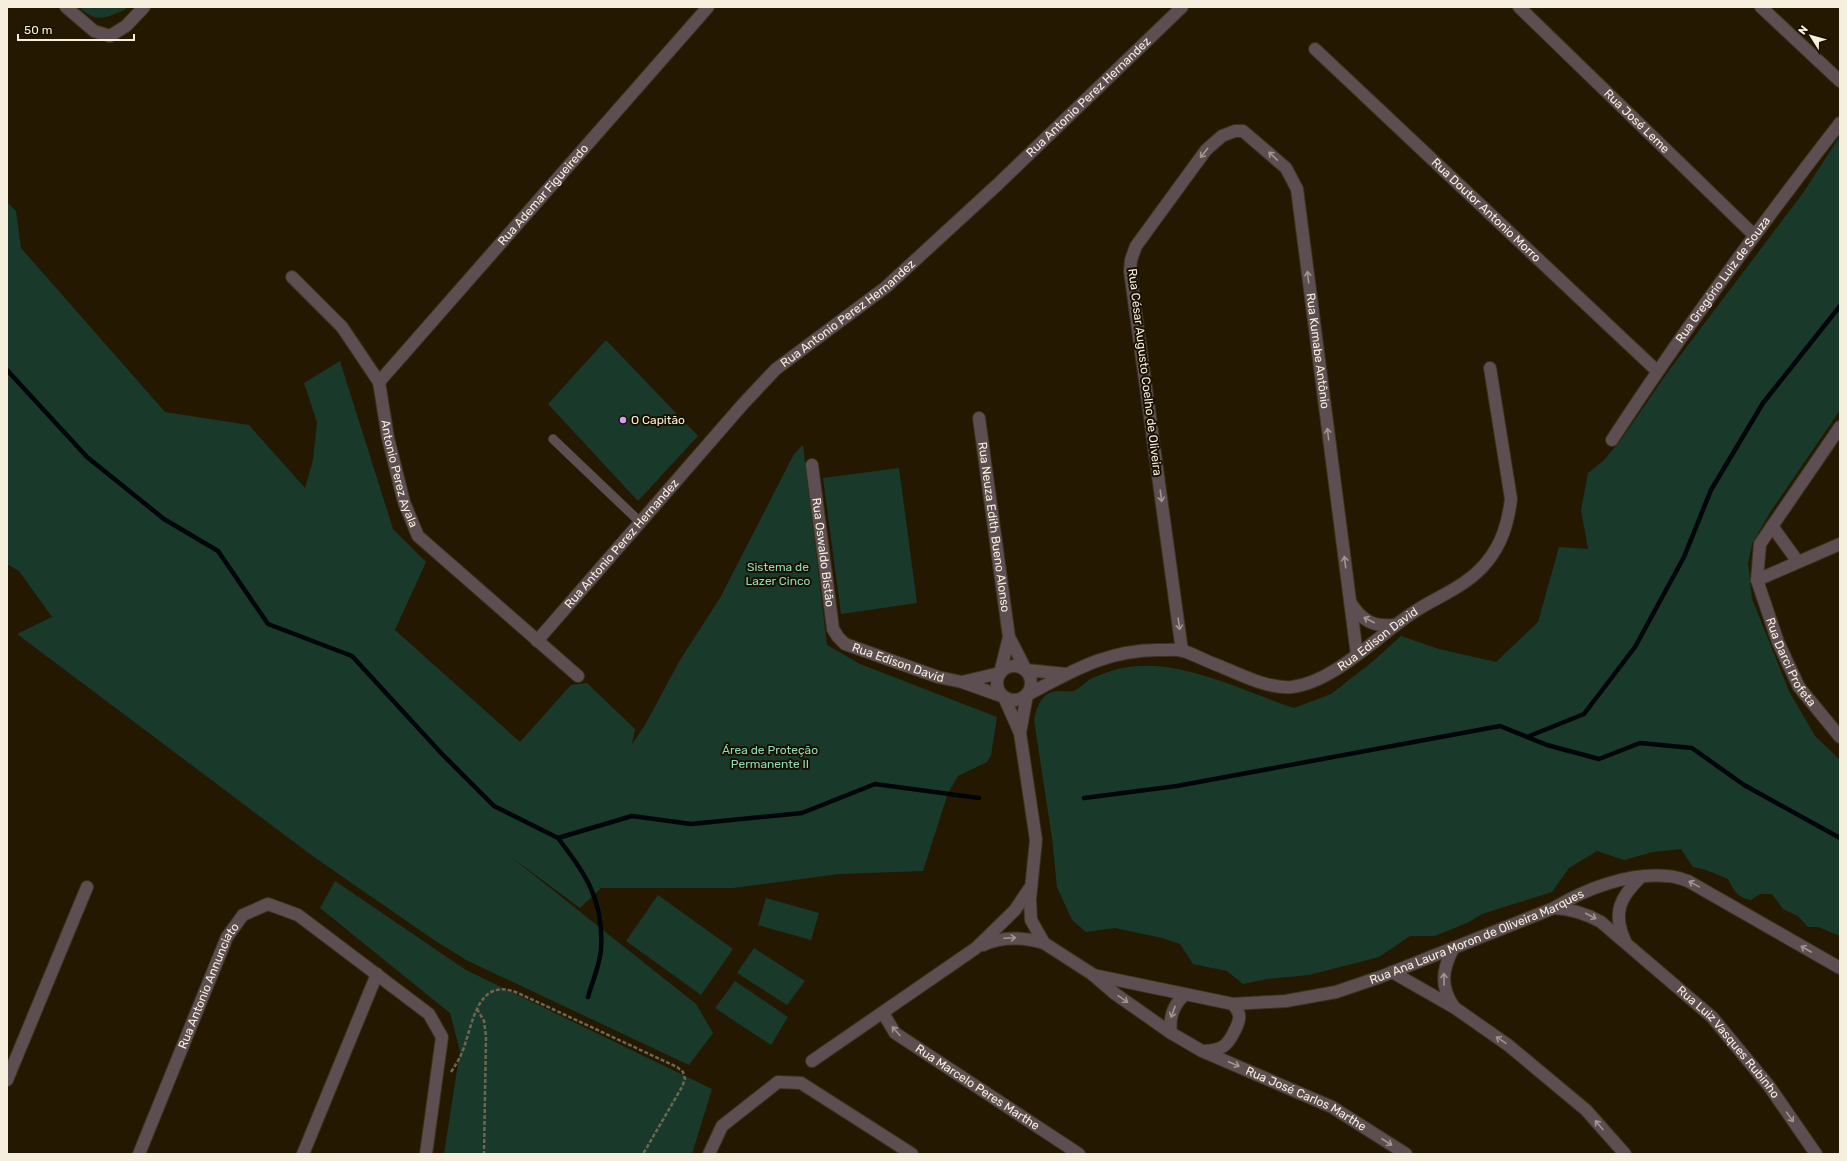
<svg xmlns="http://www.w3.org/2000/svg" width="1847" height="1161" viewBox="0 0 1847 1161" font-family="Rubik,sans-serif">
<rect width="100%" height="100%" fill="#241900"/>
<!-- green -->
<path fill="#19392b" d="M79,7H128C125,10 121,12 117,13C100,21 92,19 79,7Z
M1840,136V410L1771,511L1752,544L1748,563L1752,599L1789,691L1815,736L1840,760V936L1818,927H1808L1798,916L1783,909L1772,894H1760L1751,900C1738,898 1734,891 1728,879L1706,870L1693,867L1681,849L1653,852L1624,860L1597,851L1569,868L1552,892L1482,914L1469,922L1435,936H1410L1379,957L1309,975L1267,979L1243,984L1227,971L1193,964L1180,944L1162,938L1115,928L1086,932L1072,920L1057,887L1052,838L1034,720C1037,706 1042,691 1059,691C1063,691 1070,692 1074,691C1079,688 1084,684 1089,680C1095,676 1104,674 1111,671C1171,652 1238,690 1294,708L1331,694L1371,663L1401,636L1439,649L1496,662L1538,622L1559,547L1588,549L1581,510L1588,473L1603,461L1620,441L1670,369L1803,193Z
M7,202L16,211L21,248L165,412L249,425L305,488L313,460L317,422L304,383L340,361L393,529L426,562L395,630L520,742L571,685L587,683L635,729L632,744L645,725L680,660L720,598L794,454L803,445L827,645L860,664L997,717L991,755L987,762L958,776L948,793L923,871L839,874L733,888H601L580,908L506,853L696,1004L713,1033L689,1065L468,961L434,940L314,857L17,634L52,617L19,571L7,564Z
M606,340L698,436L638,501L548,404Z
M899,468L917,603L841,614L823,478Z
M335,881L466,970L712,1089L692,1154H444L460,1051L450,1013L320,908Z
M658,895L733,949L701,995L626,941Z
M766,898L819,913L811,940L758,925Z
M754,948L805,981L787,1005L737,973Z
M735,981L788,1017L771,1045L715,1008Z"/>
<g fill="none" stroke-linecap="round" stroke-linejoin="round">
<!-- stream -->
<path stroke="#000509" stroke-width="4.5" d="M7,370L87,457L164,519L218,551L268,624L352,656L442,754L494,806L558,838L632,816L691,824L802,813L875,784L979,798
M1527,737L1584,714L1635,647L1684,557L1711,490L1763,403L1840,306
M1084,798L1177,786L1500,726L1547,745L1599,759L1640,743L1692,748L1744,785L1840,838
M558,838C586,875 604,900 601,949C600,965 592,982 588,997"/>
<!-- service casing -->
<g stroke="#3d331b" stroke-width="10">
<path id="service" d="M553,439L640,522"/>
</g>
<!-- minor casing -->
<g stroke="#3d331b" stroke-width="14">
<g id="minor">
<path d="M66,7L94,31L110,36L126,26L144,7"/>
<path id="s1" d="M1519,7L1754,235"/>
<path d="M1761,7L1840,81"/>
<path id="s2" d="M1315,49L1657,371"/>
<path id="s3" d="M292,277L342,327L379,382L388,438L404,502L418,536L578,676"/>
<path id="s4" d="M379,382L708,7"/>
<path id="s5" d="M979,418L1009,637L1026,670L1066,674"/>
<path id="s6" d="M1840,427L1760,544L1757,580L1778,642L1799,687L1840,737"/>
<path id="s7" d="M1612,440C1683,331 1760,226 1840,123"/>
<path id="s8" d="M812,465L833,629L838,637L845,644L938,677L962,682L1004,697L1020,733L1036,840L1030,899L1031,920L1044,943L1092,974L1114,993L1171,1033L1202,1051L1332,1107L1406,1154"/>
<path d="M1772,526L1798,562"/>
<path d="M1757,580L1840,544"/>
<path d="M1350,602C1362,621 1373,627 1395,625"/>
<path id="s9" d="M537,641L743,404L776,369L886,287L997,185L1182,7"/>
<path id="s10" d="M1182,651L1130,271L1131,260L1136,246L1206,150L1222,136L1235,131H1243L1286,168L1297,189L1357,655"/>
<circle cx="1014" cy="683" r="17"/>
<path d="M962,682L1000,673L1009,637"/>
<path id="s11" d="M1020,733L1027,695C1072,671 1110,648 1163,650C1169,650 1177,649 1184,651C1195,655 1206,661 1217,665C1240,674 1267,689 1292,687C1335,682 1380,633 1417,610C1441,595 1468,585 1486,563C1502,544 1508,523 1511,499L1490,368"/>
<path id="s12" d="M1554,908C1572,909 1585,913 1601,922L1712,1017L1769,1086L1816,1154"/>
<path d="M1625,941C1612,913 1620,897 1641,877"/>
<path d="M983,945C1003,936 1023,937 1044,943"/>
<path d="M1453,949C1442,970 1440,987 1454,1007"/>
<path d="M1392,972L1455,1008L1508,1045L1586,1110L1625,1154"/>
<path id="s13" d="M1093,975L1233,1004L1286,1001L1336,992L1380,977L1554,908C1587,888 1628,873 1667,876C1674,876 1682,879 1688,881L1840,968"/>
<path id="s14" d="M883,1013L895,1033L1079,1154"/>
<path d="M1171,1033C1169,1017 1173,1006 1184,995"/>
<path d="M1203,1051C1222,1050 1227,1047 1235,1030C1237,1026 1240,1021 1239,1015C1239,1012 1235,1007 1233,1004"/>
<path d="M812,1061L976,948L1015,910L1029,889"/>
<path d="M7,1080L87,887"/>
<path id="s15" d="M139,1154L227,937L243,915L268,904L298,915L429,1014L442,1037L426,1154"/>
<path d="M303,1154L377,974"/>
<path d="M709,1154L722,1126L778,1082L801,1083L912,1154"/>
</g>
</g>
<!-- path -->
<path stroke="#706650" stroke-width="2.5" stroke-dasharray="4 2" stroke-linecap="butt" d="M477,1009L484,1021L486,1036L484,1154
M451,1072C455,1066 458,1061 461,1055C473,1028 475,975 518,993L677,1067L683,1072L685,1079L682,1087L643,1154"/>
<!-- service -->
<use href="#service" stroke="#5d4e51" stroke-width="9"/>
<!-- minor -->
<use href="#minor" stroke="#5d4e51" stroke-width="12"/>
</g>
<!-- one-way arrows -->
<defs><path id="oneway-shaft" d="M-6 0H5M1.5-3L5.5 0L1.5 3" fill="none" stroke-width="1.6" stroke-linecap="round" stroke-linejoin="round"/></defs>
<g stroke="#a29690">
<use href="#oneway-shaft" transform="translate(1204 153) rotate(129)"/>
<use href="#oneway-shaft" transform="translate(1273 156) rotate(-137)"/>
<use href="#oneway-shaft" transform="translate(1308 277) rotate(-97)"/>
<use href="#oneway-shaft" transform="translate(1328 434) rotate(-97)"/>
<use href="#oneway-shaft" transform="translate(1161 496) rotate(82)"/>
<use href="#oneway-shaft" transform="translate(1345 562) rotate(-97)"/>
<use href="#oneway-shaft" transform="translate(1369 620) rotate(-152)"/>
<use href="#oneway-shaft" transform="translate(1179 624) rotate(82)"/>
<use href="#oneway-shaft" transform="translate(1694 884) rotate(-151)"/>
<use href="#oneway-shaft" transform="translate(1591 916) rotate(28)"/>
<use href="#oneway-shaft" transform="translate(1010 938) rotate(-3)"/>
<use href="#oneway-shaft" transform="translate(1806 949) rotate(-150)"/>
<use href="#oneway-shaft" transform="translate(1444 979) rotate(-91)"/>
<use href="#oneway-shaft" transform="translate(1123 999) rotate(35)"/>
<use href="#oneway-shaft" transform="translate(1173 1012) rotate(110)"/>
<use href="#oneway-shaft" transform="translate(896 1031) rotate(-132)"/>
<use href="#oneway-shaft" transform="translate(1501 1040) rotate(-146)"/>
<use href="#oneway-shaft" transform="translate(1234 1064) rotate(23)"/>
<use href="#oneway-shaft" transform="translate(1790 1117) rotate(55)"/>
<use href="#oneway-shaft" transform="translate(1599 1125) rotate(-131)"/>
<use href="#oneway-shaft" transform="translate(1387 1142) rotate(33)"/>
</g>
<!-- markers -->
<circle fill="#d79bf9" stroke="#191100" stroke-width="1.5" cx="623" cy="420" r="4"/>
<g text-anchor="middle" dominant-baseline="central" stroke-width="4" stroke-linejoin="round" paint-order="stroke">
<!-- street labels -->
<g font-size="12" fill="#f6efde" stroke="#191100">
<text stroke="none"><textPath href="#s9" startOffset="777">Rua Antonio Perez Hernandez</textPath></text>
<text stroke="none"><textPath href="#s1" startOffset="164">Rua José Leme</textPath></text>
<text stroke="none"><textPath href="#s4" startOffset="249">Rua Ademar Figueiredo</textPath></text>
<text stroke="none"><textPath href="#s2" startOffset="235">Rua Doutor Antonio Morro</textPath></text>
<text stroke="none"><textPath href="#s7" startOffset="195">Rua Gregório Luiz de Souza</textPath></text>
<text stroke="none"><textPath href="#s9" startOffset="453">Rua Antonio Perez Hernandez</textPath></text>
<text stroke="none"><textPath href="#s10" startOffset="815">Rua Kumabe Antônio</textPath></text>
<text transform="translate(1145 372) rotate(83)">Rua César Augusto Coelho de Oliveira</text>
<text stroke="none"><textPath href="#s3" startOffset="231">Antonio Perez Ayala</textPath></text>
<text stroke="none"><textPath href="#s5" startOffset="110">Rua Neuza Edith Bueno Alonso</textPath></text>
<text stroke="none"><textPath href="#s9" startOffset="129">Rua Antonio Perez Hernandez</textPath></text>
<text stroke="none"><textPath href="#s8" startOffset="88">Rua Oswaldo Bistão</textPath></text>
<text stroke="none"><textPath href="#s11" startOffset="419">Rua Edison David</textPath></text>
<text stroke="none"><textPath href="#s6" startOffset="267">Rua Darci Profeta</textPath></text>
<text stroke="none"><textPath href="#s8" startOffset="241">Rua Edison David</textPath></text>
<text stroke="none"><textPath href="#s13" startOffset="398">Rua Ana Laura Moron de Oliveira Marques</textPath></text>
<text stroke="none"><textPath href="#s15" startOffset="182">Rua Antonio Annunciato</textPath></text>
<text stroke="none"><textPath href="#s12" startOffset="225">Rua Luiz Vasques Rubinho</textPath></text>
<text stroke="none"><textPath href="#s14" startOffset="122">Rua Marcelo Peres Marthe</textPath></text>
<text stroke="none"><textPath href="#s8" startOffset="913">Rua José Carlos Marthe</textPath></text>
</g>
<!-- poi labels -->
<g font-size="12" fill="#f6efde" stroke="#191100" text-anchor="start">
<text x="631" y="420">O Capitão</text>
</g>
<!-- park labels -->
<g font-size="12" fill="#91dcb8" stroke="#191100">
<text x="778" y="567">Sistema de<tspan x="778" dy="14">Lazer Cinco</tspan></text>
<text x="770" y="750">Área de Proteção<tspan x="770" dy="14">Permanente II</tspan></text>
</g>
</g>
<!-- border -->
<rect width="1847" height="1161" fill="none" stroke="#f6efde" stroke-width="16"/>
<!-- north arrow -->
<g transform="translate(1811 36) rotate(307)" stroke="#191100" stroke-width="3" paint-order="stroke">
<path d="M0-3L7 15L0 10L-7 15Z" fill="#f6efde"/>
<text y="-6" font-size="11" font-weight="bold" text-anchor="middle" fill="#f6efde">N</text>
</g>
<!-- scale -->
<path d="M18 34v6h116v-6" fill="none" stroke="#f6efde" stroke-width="2"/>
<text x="24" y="34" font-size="12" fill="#f6efde" stroke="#191100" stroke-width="3" paint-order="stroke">50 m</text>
</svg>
